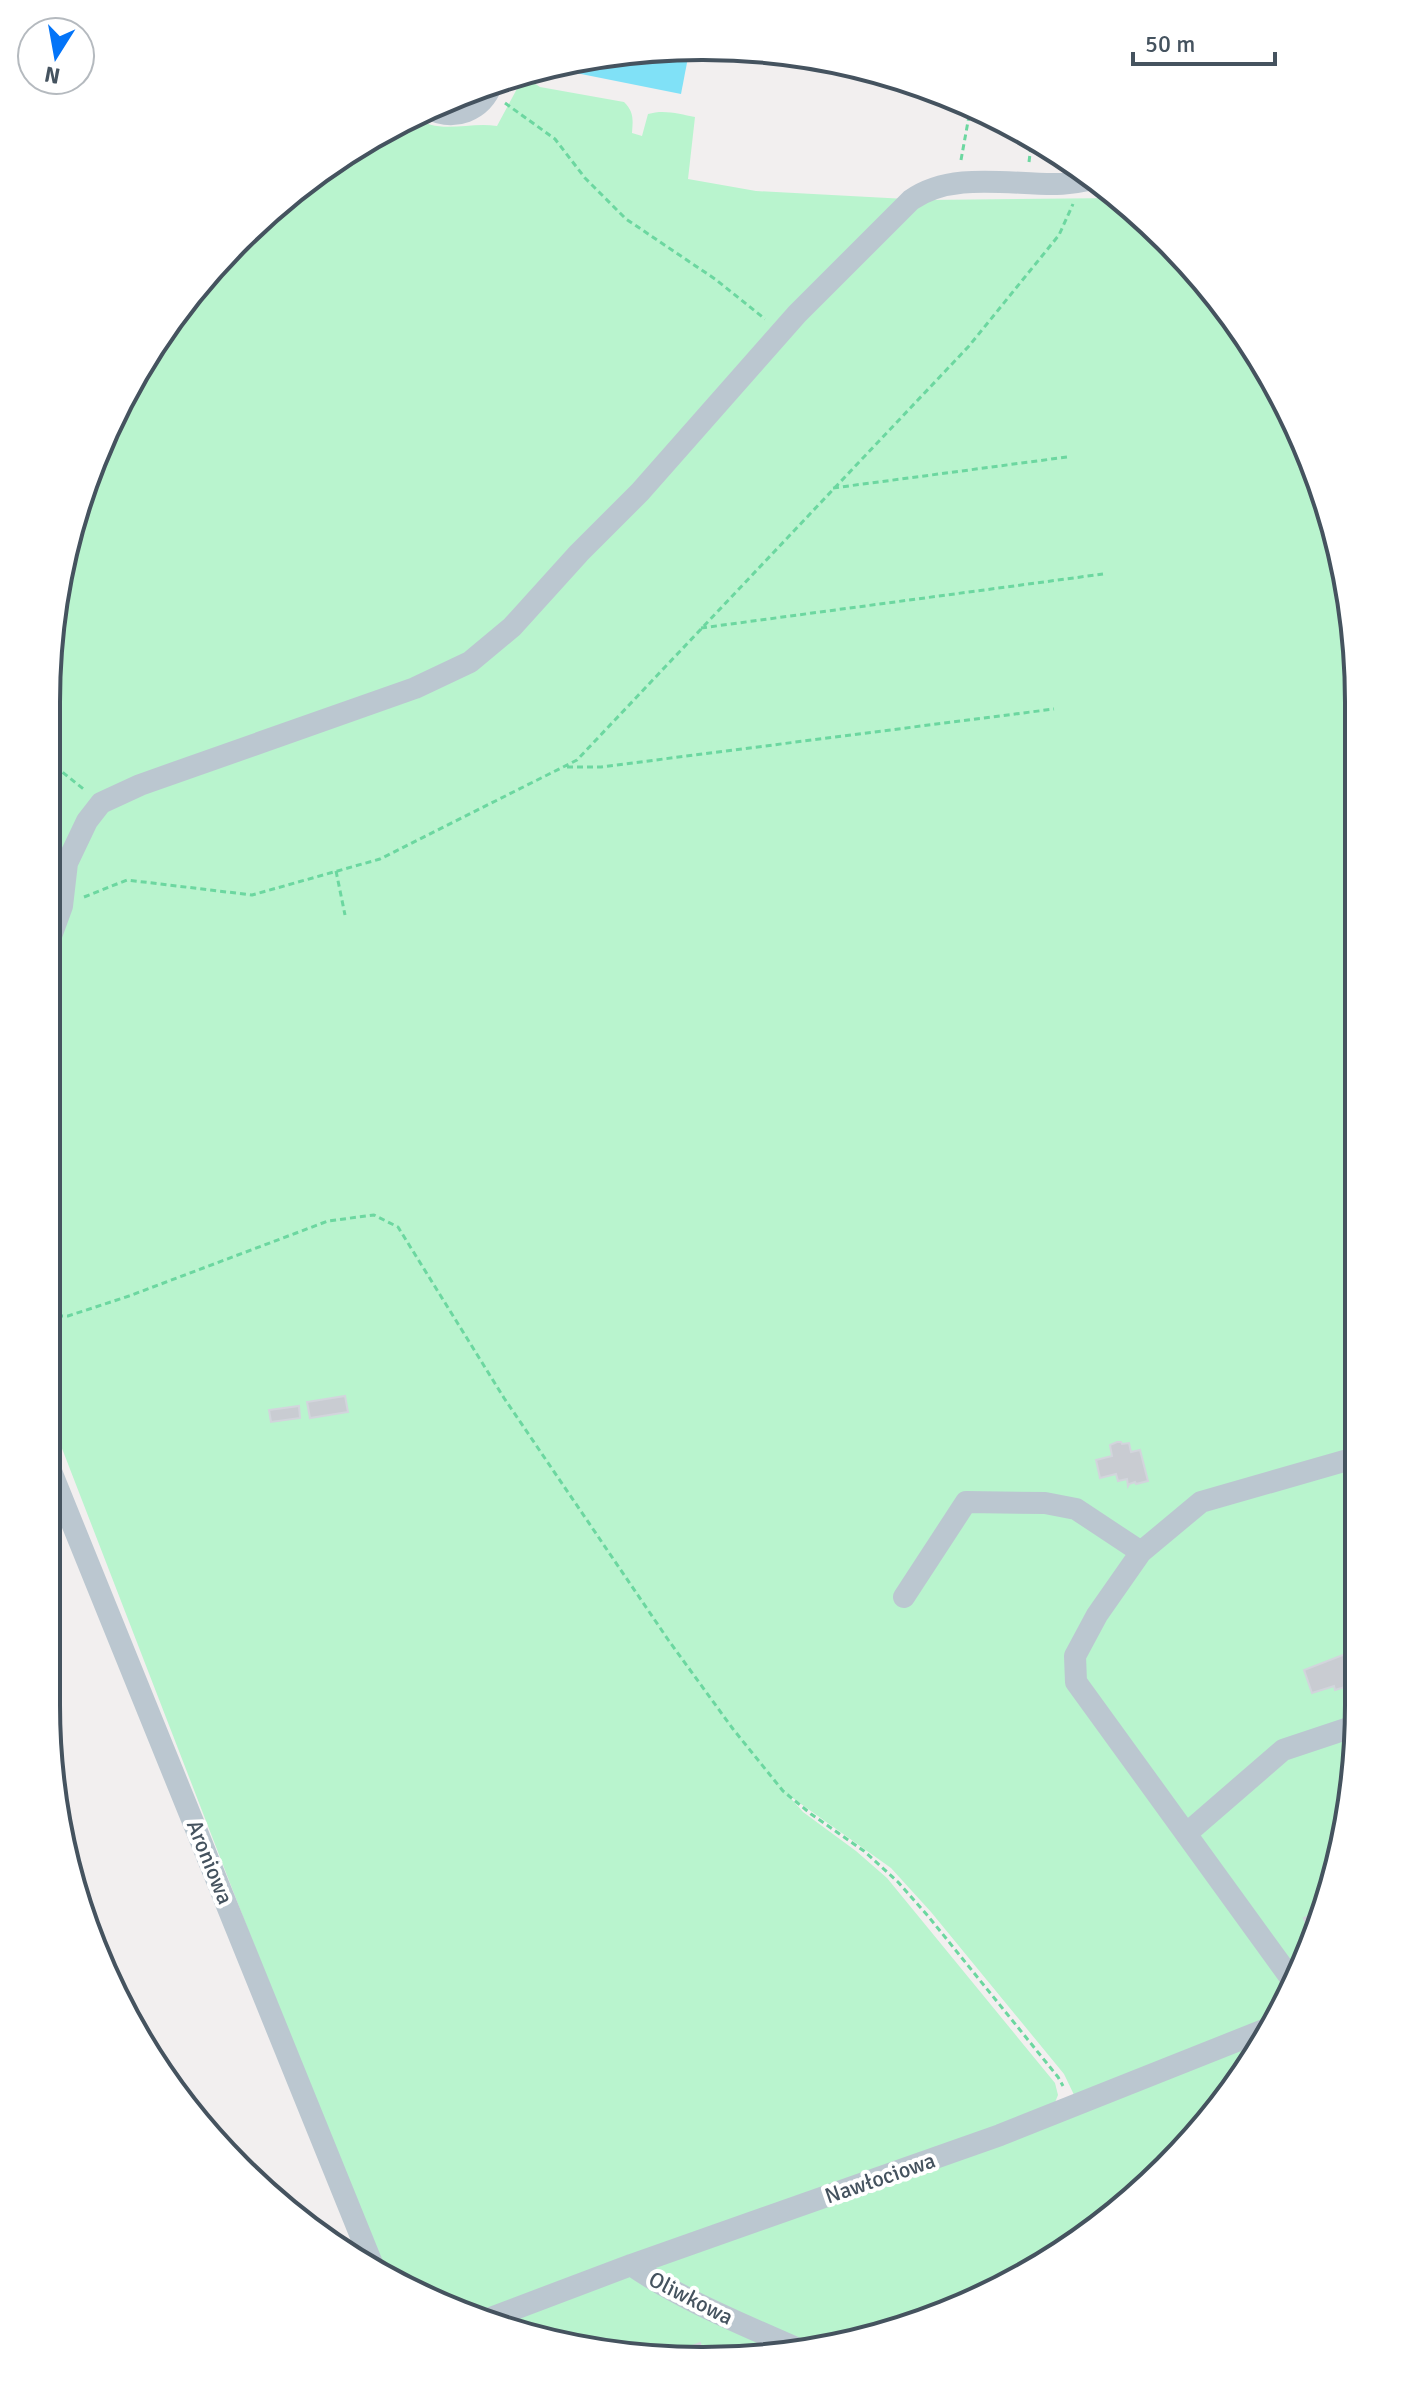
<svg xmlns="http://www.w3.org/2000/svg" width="1405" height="2407" viewBox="0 0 1405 2407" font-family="Signika,sans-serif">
<rect width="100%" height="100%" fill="#f2efef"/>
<!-- green -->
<path fill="#b9f4ce" d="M532,72L531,81L540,87L624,102C634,112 633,119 632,133L642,136L648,114C664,109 680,114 695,117L688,179L756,191L925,200L1118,198L1167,239L1271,374L1324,492L1358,659V1748L1324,1916L1269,2027L1076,2099L1064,2074L931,1912L891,1868L787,1794L803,1812L856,1851L887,1878L1055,2083L1058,2095L1052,2110L621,2259L478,2314L386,2272L252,1940L46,1407L47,659L81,491L156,338L238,239L337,157L414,116C438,136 469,121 497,126L519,85L513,77Z
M1268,2029L1249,2069L1135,2198L953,2311L745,2360L532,2339L500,2324Z"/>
<!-- water -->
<path fill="#80e1f7" d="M690,47L681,94L561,70L563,62L574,59Z"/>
<!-- building -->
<path fill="#c9ccd2" stroke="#d2d5dc" stroke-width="2" d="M345,1396L348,1412L310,1418L307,1402Z
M299,1406L300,1418L271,1422L269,1410Z
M1117,1442H1121L1122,1444L1129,1443L1131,1452L1140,1450L1148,1481L1136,1484L1135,1482L1129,1484L1128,1486L1127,1479L1118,1481L1116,1474L1100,1478L1096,1460L1112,1456L1110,1445Z
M1348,1653L1358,1683L1335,1690L1334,1686L1312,1693L1304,1670Z
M1325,1910L1315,1934L1311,1936L1304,1918Z
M700,2343L702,2349L706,2348L710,2356L674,2353Z"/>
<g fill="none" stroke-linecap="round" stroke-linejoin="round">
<!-- path -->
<path stroke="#6cd7a0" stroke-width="3" stroke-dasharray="6 4" stroke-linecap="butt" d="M505,103L555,139L585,178L626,219L715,279L765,319
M961,160L971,105
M1029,162L1032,138
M833,488L1067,457
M701,628L1103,574
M47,760L86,791
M567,767H601L1054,709
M336,871L345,915
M84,897L127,880L252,895L380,859L577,760L969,346L1059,235L1073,204
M47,1316H68L129,1296L328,1221L374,1215L398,1227L504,1398L669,1641L733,1729L783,1791L811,1814L864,1851L898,1882L928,1916L1058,2077L1063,2086"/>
<!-- minor -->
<path stroke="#bbc7d0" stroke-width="22" d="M428,108C454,122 482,111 492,84
M47,947L62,906L67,863L87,821L101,803L140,785L415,688L470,662L512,627L579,553L640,492L797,314L911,200C952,171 1011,185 1057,184C1069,184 1082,181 1094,179
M46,1459L373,2266
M904,1597L966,1502L1045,1503L1076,1509L1141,1552
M1186,1834L1283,1750L1358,1725
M1292,1980L1076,1682L1075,1656L1097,1615L1141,1552L1201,1502L1358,1457
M631,2265C682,2300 740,2323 796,2348
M488,2319L631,2265L1000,2135L1269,2028"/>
</g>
<g text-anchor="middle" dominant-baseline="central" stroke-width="8" stroke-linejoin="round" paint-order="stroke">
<!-- street labels -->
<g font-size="22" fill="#45535f" stroke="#fff">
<text transform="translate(210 1862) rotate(68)">Aroniowa</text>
<text transform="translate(880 2178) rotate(-19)">Nawłociowa</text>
<text transform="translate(691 2298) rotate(27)">Oliwkowa</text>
</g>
</g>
<!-- crop -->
<path d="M0 0H1405V2407H0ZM702 60H703A642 642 0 0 1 1345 702V1705A642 642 0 0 1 703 2347H702A642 642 0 0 1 60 1705V702A642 642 0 0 1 702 60Z" fill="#fff" fill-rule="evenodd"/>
<path fill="none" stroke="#45535f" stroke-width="4" d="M702 60H703A642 642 0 0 1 1345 702V1705A642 642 0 0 1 703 2347H702A642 642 0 0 1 60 1705V702A642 642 0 0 1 702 60Z"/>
<!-- north arrow -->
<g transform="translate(56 56) rotate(191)"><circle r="38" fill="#ffffff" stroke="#b5babf" stroke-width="2"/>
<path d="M0-6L14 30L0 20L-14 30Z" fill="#0374f8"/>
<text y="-12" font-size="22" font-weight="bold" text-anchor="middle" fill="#45535f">N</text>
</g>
<!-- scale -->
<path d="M1133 52v12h142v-12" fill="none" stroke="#45535f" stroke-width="4"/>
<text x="1145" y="52" font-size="24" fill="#45535f" stroke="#ffffff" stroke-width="6" paint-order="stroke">50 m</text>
</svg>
